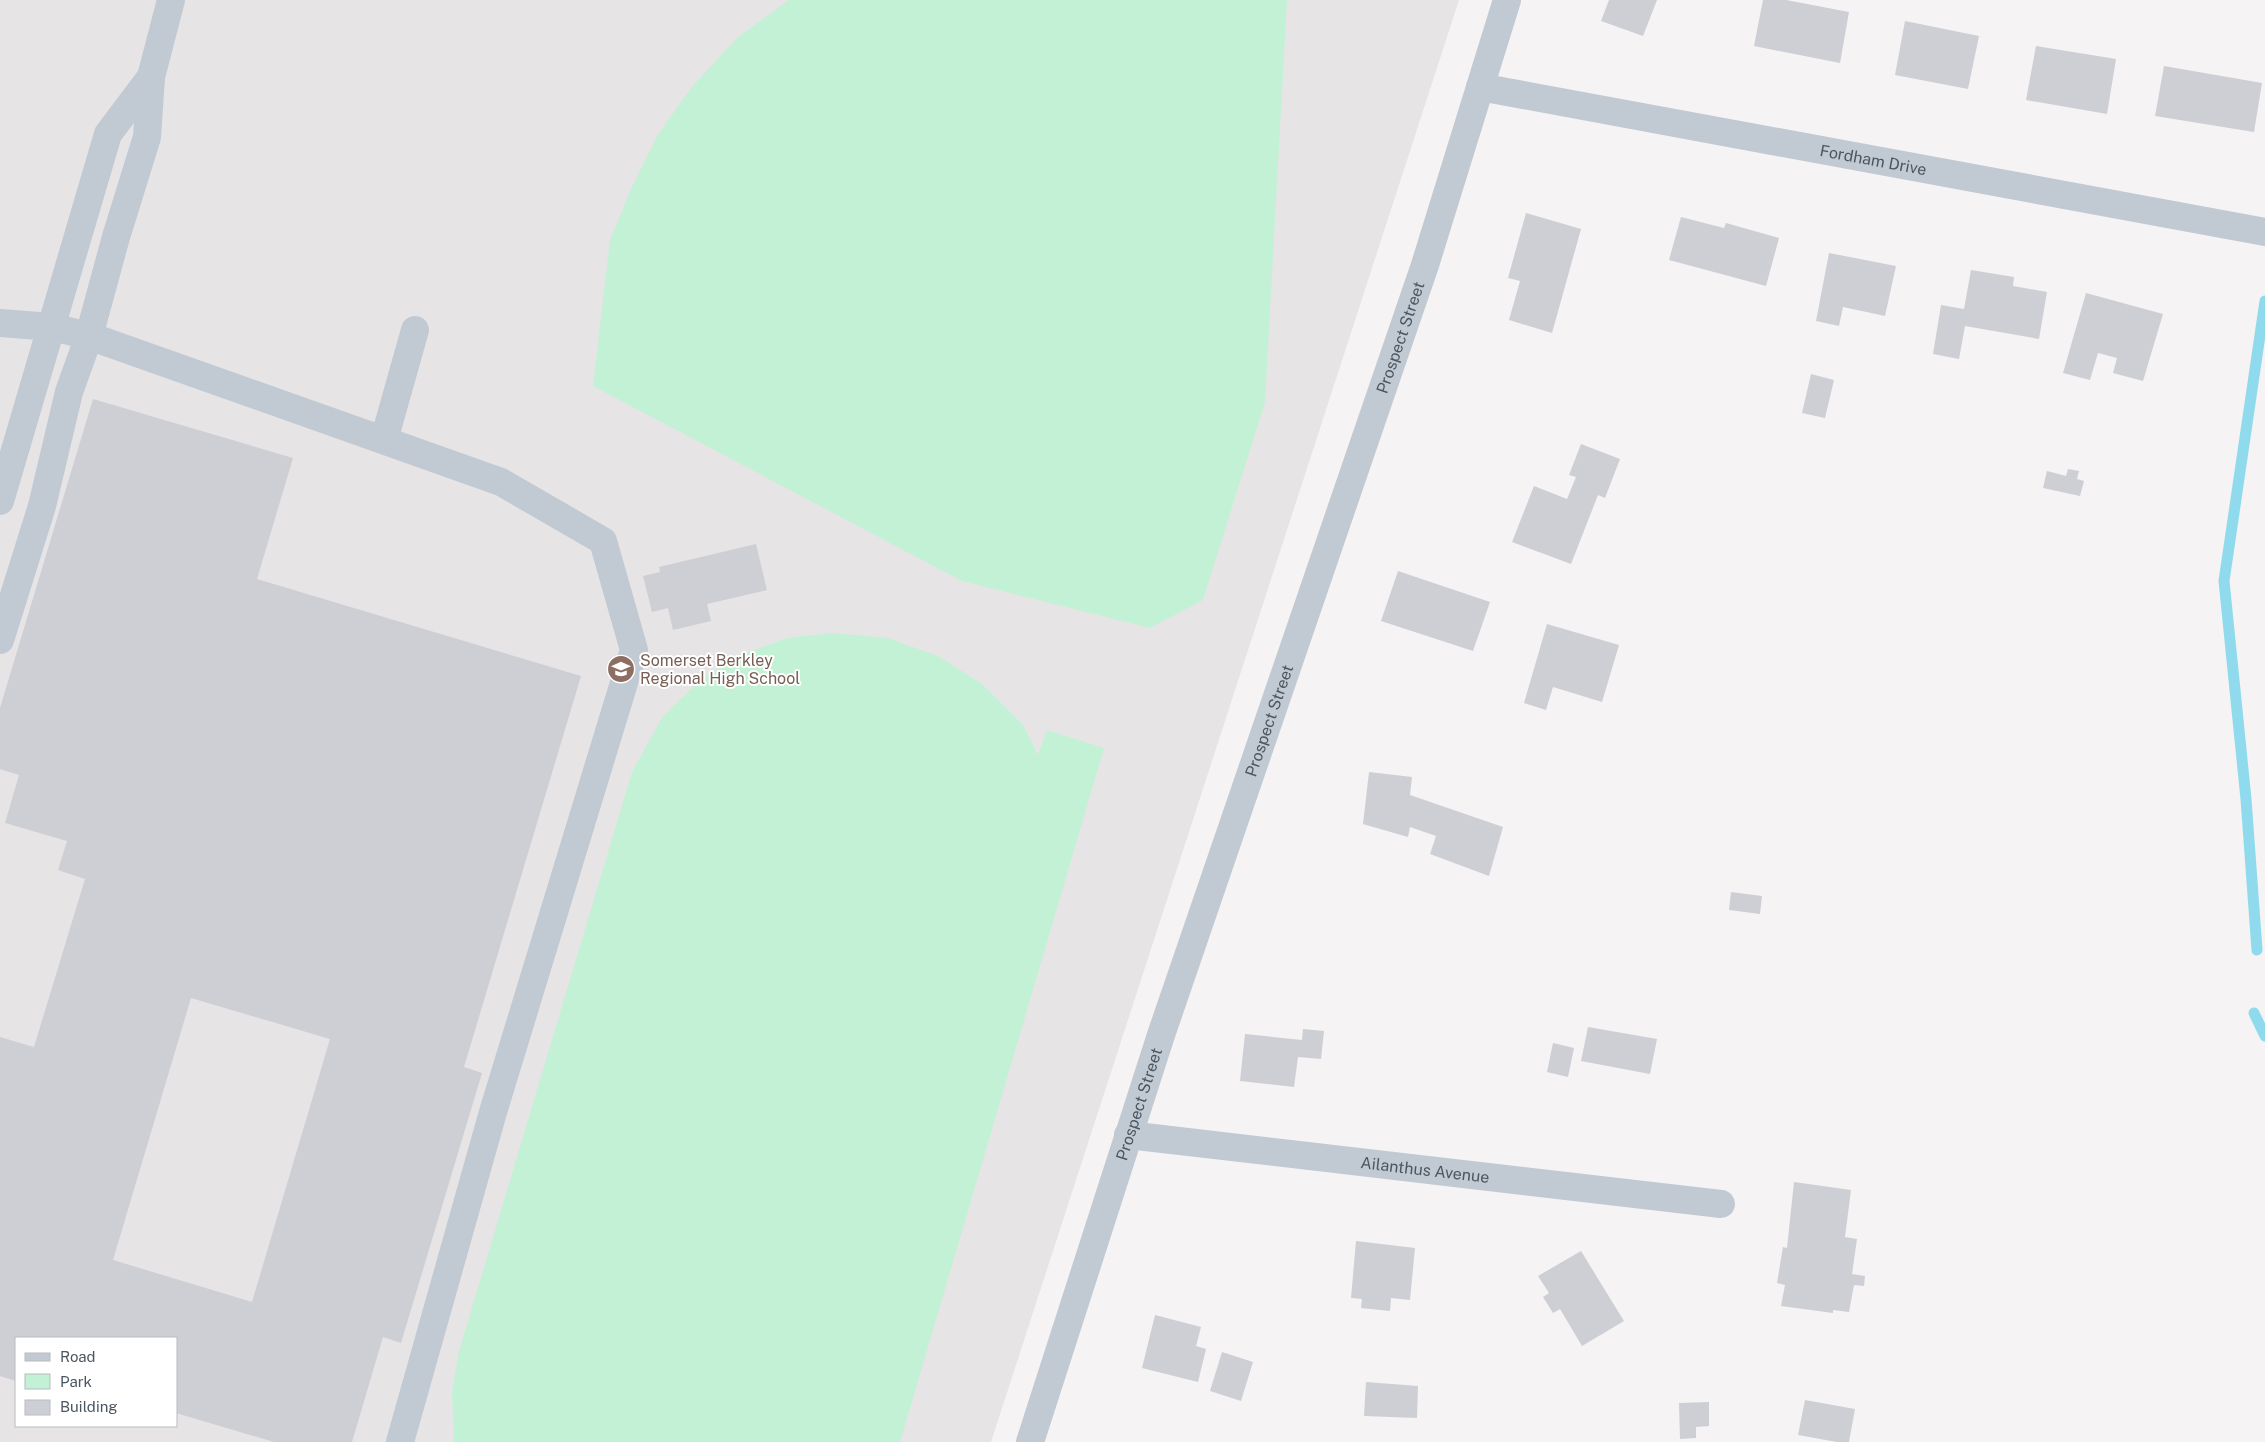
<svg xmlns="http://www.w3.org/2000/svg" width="2265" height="1442" viewBox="0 0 2265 1442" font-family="'Public Sans',sans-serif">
<rect width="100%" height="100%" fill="#f5f3f3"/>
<!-- education -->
<path fill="#e6e4e5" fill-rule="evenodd" d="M0,0H1459L991,1442H0ZM16,1338H176V1426H16Z"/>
<!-- green -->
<path fill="#c3f1d5" d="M789,0H1287L1265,402L1203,600L1150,628L962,581L593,386L610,240L631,189L657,136L691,88L738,37Z
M832,633L887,638L938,656L982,684L1023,725L1038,755L1047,730L1104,748L900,1442H454L452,1392L459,1351L632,772L663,716L705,676L746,653L787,638Z"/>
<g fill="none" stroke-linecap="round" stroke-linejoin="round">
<!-- stream -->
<path stroke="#90daee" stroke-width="11" d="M2257,950L2246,799L2224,581L2265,301
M2254,1013L2265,1036"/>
</g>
<!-- building -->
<path fill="#cdcfd5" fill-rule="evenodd" d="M1609,0H1657L1643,36L1601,21Z
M1763,0H1786L1849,12L1840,63L1754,46Z
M1905,21L1979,36L1968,89L1895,75Z
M2036,46L2116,59L2107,114L2026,100Z
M2164,66L2262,83L2254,132L2155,116Z
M1526,213L1581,229L1552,333L1509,320L1520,281L1508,278Z
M1681,217L1724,228L1726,223L1779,238L1766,286L1669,260Z
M1829,253L1896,266L1885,316L1843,307L1839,326L1816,321Z
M1971,270L2014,277L2013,286L2047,292L2039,339L1965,326L1959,359L1933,354L1941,305L1964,309Z
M2086,293L2163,314L2143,381L2113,373L2117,358L2098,353L2090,380L2063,373Z
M1811,374L1834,380L1825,418L1802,413Z
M93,399L293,458L257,579L581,676L464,1067L482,1073L401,1343L383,1337L352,1442H274L176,1413V1338H16V1381L0,1376V1037L34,1047L85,879L58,870L67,841L5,823L19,775L0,769V708ZM191,998L330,1039L252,1302L113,1260Z
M1581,444L1620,459L1605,498L1598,495L1571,564L1512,542L1534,486L1567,499L1576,477L1569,475Z
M2068,469L2079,471L2077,479L2084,481L2080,496L2043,488L2047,471L2066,476Z
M756,544L767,590L707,604L711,621L673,630L668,608L652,612L643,576L660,572L659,567Z
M1398,571L1490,602L1473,651L1381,621Z
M1547,624L1619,645L1602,702L1553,687L1546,710L1524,703Z
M1369,772L1412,777L1410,795L1503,827L1489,876L1430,854L1436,836L1410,827L1408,837L1363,824Z
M1731,892L1762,896L1760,914L1729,910Z
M1588,1027L1657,1039L1650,1074L1581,1061Z
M1303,1029L1324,1031L1321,1059L1298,1057L1294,1087L1240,1081L1245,1034L1302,1040Z
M1553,1043L1574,1048L1568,1077L1547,1072Z
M1794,1182L1851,1190L1845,1237L1857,1239L1852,1274L1865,1276L1864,1286L1854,1285L1849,1312L1833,1310V1313L1781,1306L1785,1285L1777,1283L1783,1247L1787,1248Z
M1356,1241L1415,1248L1410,1300L1391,1298L1390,1311L1361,1308L1362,1299L1351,1298Z
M1581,1251L1624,1321L1582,1346L1560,1309L1553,1313L1543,1297L1549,1293L1538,1276Z
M1155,1315L1201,1327L1196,1346L1206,1349L1198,1382L1142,1368Z
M1222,1352L1253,1362L1241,1401L1210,1391Z
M1366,1382L1418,1386L1417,1418L1364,1416Z
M1805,1400L1855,1409L1849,1442H1837L1798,1435Z
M1709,1402V1426L1696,1427V1438L1680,1439L1679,1403Z"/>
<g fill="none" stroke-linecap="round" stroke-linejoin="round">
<!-- minor -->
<g stroke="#c1cad2" stroke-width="28">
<path id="s1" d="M1480,87L2265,232"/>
<path d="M0,323L52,327L89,336L501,482L603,541L634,650L493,1112L400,1442"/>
<path d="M384,440L415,330"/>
<path d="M0,501L108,134L151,77"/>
<path d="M0,640L42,506L69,392L89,336L116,237L147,137L151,77L171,0"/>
<path id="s2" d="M1128,1135L1721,1204"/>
<path id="s3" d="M1030,1442L1161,1035L1425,265L1507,0"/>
</g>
</g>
<!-- icons -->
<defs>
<g id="school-disc" transform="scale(1.4375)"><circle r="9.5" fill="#8d6e63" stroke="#fff"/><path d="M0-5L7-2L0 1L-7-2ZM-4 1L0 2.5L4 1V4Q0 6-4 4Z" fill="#fff"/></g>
</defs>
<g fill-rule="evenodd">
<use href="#school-disc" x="621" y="669"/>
</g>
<g text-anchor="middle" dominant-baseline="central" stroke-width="4" stroke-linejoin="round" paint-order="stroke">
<!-- street labels -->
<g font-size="16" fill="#4a5661" stroke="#fff">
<text stroke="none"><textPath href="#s1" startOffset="400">Fordham Drive</textPath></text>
<text stroke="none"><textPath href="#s3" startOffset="1165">Prospect Street</textPath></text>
<text stroke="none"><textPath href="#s3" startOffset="760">Prospect Street</textPath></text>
<text stroke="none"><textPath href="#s3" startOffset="355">Prospect Street</textPath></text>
<text stroke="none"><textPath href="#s2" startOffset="299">Ailanthus Avenue</textPath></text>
</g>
<!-- education labels -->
<g font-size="16" fill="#785e54" stroke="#fff" text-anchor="start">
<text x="640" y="660">Somerset Berkley<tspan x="640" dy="18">Regional High School</tspan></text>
</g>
</g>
<!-- legend -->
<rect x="15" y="1337" width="162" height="90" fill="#ffffff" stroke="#b7bbc0"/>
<rect x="25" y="1353" width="25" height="8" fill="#c1cad2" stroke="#b7bbc0"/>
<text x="60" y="1362" font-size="15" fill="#4a5661">Road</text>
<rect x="25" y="1374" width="25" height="15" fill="#c3f1d5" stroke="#b7bbc0"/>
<text x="60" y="1387" font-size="15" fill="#4a5661">Park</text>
<rect x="25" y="1400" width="25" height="15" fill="#cdcfd5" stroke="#b7bbc0"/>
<text x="60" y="1412" font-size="15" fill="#4a5661">Building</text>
</svg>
